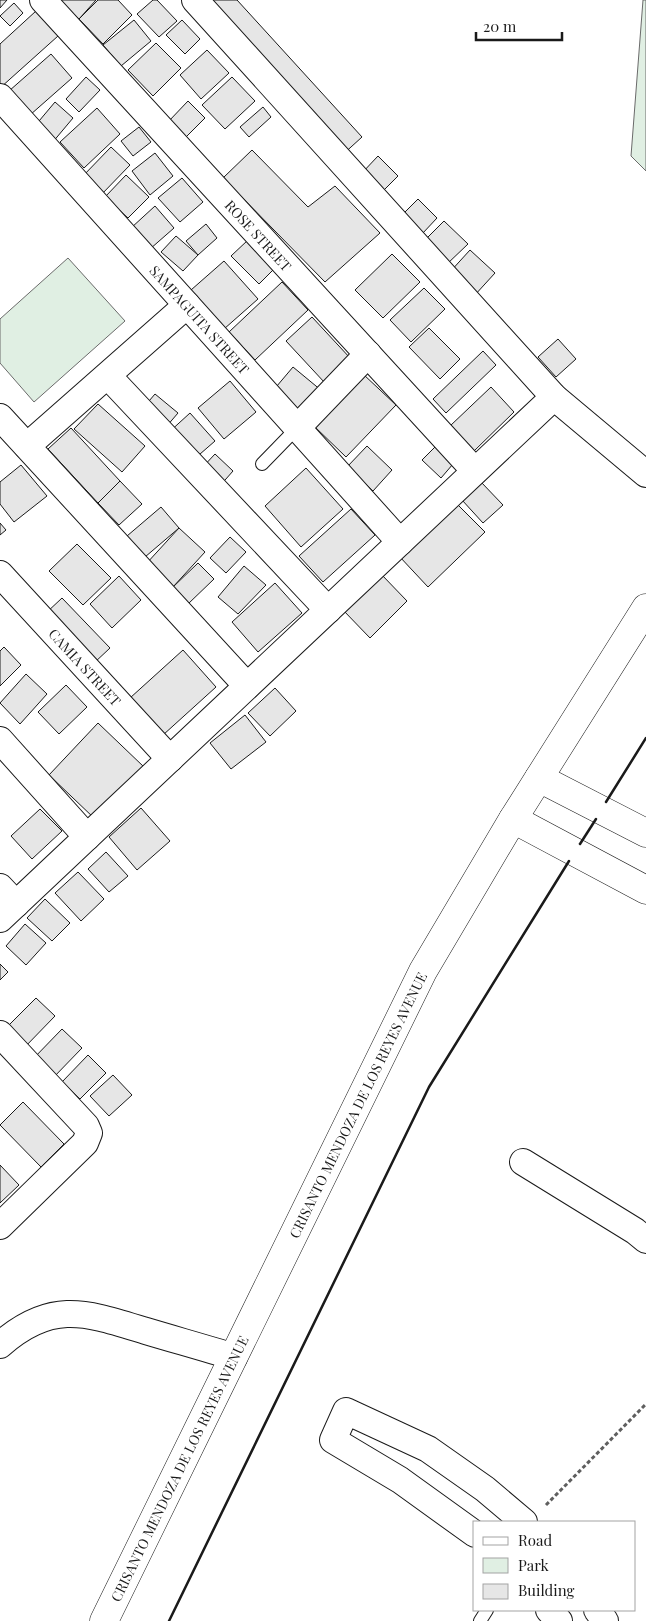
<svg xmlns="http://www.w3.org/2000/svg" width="646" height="1621" font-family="'Playfair Display',serif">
  <rect width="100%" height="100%" fill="#fff"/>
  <g fill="#e0efe3" stroke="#6a6a6a">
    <path d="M643,0H646V171L631,156Z"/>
    <path d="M68,258L125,321L34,402L0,363V319Z"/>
  </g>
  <g fill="#e6e6e6" stroke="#1a1a1a">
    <path d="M0,0H7L0,8Z"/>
    <path d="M58,0H96L79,19Z"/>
    <path d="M98,0H118L132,15L103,44L79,19Z"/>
    <path d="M153,0H157L177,21L159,37L137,14Z"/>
    <path d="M196,0H237L362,137L340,157Z"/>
    <path d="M14,3L23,13L10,26L0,16Z"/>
    <path d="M36,11L58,36L0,88V44Z"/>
    <path d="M134,20L151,41L121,66L103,45Z"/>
    <path d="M182,20L200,39L185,54L166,35Z"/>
    <path d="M156,43L181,68L153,96L128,70Z"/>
    <path d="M207,50L229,73L201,99L180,75Z"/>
    <path d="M51,54L72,78L30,115L9,91Z"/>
    <path d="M86,77L100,90L79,112L66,99Z"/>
    <path d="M232,77L255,101L225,129L202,105Z"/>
    <path d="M188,101L205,118L185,138L168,122Z"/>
    <path d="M55,102L73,118L52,143L34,127Z"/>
    <path d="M263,107L271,117L249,137L240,127Z"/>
    <path d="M97,108L120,134L84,168L60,142Z"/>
    <path d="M139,127L151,142L133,156L121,141Z"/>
    <path d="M111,147L130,165L100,196L81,178Z"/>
    <path d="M252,150L308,207L335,186L380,233L325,282L223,178Z"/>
    <path d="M155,153L173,176L150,195L132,171Z"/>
    <path d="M378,156L398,176L381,193L361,174Z"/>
    <path d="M126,175L149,197L128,218L105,197Z"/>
    <path d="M182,178L203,202L180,222L158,198Z"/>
    <path d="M418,199L437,218L422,234L403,214Z"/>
    <path d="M155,206L174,228L150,249L131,228Z"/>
    <path d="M444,221L468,244L446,265L423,242Z"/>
    <path d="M206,224L217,238L198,255L186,241Z"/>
    <path d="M176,236L198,255L183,271L161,252Z"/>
    <path d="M248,240L275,268L259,284L231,256Z"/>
    <path d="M470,250L495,273L474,296L449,273Z"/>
    <path d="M392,254L420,282L383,318L355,290Z"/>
    <path d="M224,261L258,299L224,329L191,290Z"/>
    <path d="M282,282L308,310L255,360L229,332Z"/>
    <path d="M424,288L445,309L411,342L390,320Z"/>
    <path d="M312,317L351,359L325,383L286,341Z"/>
    <path d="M429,328L460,359L440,379L409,347Z"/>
    <path d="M558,339L576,359L556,377L538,357Z"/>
    <path d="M483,351L496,365L446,413L433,399Z"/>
    <path d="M293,367L322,391L300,417L271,393Z"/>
    <path d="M363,374L396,405L346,457L314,426Z"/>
    <path d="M230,381L256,412L224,439L198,408Z"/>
    <path d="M491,387L514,412L474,451L450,426Z"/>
    <path d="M155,394L178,413L166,427L143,408Z"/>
    <path d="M98,404L145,446L122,472L74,429Z"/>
    <path d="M190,413L215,441L192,461L167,434Z"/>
    <path d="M71,428L120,481L98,503L48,449Z"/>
    <path d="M367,446L392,470L373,491L347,467Z"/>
    <path d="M435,447L453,464L441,478L422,460Z"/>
    <path d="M215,454L233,471L218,488L200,470Z"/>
    <path d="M21,465L47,496L14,522L0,504V482Z"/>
    <path d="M306,468L343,509L301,547L265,506Z"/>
    <path d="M120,481L142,504L119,525L98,503Z"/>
    <path d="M481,482L503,505L483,523L462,500Z"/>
    <path d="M455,502L485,532L428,587L399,556Z"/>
    <path d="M161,507L179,528L145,557L127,536Z"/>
    <path d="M351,509L375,535L323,582L299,556Z"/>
    <path d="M0,523L6,530L0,535Z"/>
    <path d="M179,528L205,552L172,588L146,564Z"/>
    <path d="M230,537L246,552L226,573L210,558Z"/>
    <path d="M77,544L111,578L83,605L49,571Z"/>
    <path d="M198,563L214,579L188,604L172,588Z"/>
    <path d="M244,566L266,585L238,614L218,597Z"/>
    <path d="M381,574L407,601L370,638L343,610Z"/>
    <path d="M119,576L141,600L112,628L90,604Z"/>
    <path d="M275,583L302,613L258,652L232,622Z"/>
    <path d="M62,598L110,648L94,663L46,613Z"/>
    <path d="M4,647L21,665L0,686V651Z"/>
    <path d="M183,650L216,687L163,735L130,698Z"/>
    <path d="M26,674L47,694L20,724L0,703Z"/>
    <path d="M66,685L87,707L59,734L38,712Z"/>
    <path d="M275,688L296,711L270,736L248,713Z"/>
    <path d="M245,715L266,742L231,769L210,743Z"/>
    <path d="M98,723L144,767L95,819L49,775Z"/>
    <path d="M141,808L170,841L137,870L109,837Z"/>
    <path d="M40,809L62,831L32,859L11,836Z"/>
    <path d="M106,852L128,876L109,892L88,869Z"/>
    <path d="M78,872L104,899L81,921L55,893Z"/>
    <path d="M45,899L70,923L52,941L27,918Z"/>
    <path d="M25,924L46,943L26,965L6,946Z"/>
    <path d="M0,964L8,972L0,980Z"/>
    <path d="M36,998L55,1016L22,1050L3,1031Z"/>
    <path d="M62,1029L82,1048L51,1080L31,1061Z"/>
    <path d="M88,1055L106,1073L80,1099L62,1082Z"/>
    <path d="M113,1075L132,1095L109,1116L90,1096Z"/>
    <path d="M23,1102L64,1144L41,1167L0,1125Z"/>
    <path d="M0,1165L19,1185L0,1203Z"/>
  </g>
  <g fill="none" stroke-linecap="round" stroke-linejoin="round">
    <defs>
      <g id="lane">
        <path d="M262,464L297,428"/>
        <path d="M480,1621L487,1610"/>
      </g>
      <g id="street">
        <path id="s1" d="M43,0L475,471"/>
        <path d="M195,0L554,397L646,474"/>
        <path id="s2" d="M0,97L400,542"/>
        <path d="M108,376L328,610"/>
        <path d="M0,417L247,686"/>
        <path d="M297,428L368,354"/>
        <path d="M27,446L187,305"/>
        <path id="s3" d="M0,574L170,759"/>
        <path d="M0,740L87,837"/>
        <path d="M0,887L16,904"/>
        <path d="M0,919L554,397"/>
        <path d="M0,1034L86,1126L89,1133L85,1143L0,1226"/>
        <path d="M523,1162L635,1231L646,1240"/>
        <path d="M0,1345C52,1299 87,1313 146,1331C176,1340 205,1348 234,1357"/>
        <path d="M475,1534L400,1480L333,1440L346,1411L428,1449L485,1489L524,1522"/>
        <path d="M549,1610L559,1621"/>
        <path d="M597,1610L605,1621"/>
      </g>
      <g id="secondary">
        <path d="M539,778L646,833"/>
        <path d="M513,819L646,890"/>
        <path id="s4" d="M104,1621L423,971L513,819L646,608"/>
      </g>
    </defs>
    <use href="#lane" stroke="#1a1a1a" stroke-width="14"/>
    <use href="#street" stroke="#1a1a1a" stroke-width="28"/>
    <use href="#secondary" stroke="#1a1a1a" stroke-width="29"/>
    <path stroke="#5f5f5f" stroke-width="3" stroke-dasharray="4 2.5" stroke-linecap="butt" d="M546,1505L646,1404"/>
    <use href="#lane" stroke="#fff" stroke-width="12"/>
    <use href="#street" stroke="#fff" stroke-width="26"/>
    <use href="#secondary" stroke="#fff" stroke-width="28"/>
    <g stroke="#1a1a1a" stroke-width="2.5">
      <path d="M606,802L646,738"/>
      <path d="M580,844L596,819"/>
      <path d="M169,1621L429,1087L569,861"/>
    </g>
  </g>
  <g text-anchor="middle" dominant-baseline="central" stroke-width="4" stroke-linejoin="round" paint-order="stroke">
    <g font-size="14" fill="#1a1a1a" stroke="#fff">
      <text stroke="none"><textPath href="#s1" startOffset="319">ROSE STREET</textPath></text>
      <text stroke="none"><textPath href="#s2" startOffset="299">SAMPAGUITA STREET</textPath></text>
      <text stroke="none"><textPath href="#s3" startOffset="126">CAMIA STREET</textPath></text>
      <text stroke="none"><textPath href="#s4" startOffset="575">CRISANTO MENDOZA DE LOS REYES AVENUE</textPath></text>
      <text stroke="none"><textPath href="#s4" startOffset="170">CRISANTO MENDOZA DE LOS REYES AVENUE</textPath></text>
    </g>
  </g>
  <rect x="473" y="1521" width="162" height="90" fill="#ffffff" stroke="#a3a3a3"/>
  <rect x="483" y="1537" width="25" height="8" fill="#ffffff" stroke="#a3a3a3"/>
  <text x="518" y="1546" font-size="15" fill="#1a1a1a">Road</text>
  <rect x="483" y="1558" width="25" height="15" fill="#e0efe3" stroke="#a3a3a3"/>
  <text x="518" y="1571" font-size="15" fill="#1a1a1a">Park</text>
  <rect x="483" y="1584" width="25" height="15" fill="#e6e6e6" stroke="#a3a3a3"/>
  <text x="518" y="1596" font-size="15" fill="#1a1a1a">Building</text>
  <path d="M476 32v8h86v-8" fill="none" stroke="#1a1a1a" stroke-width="2.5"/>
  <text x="483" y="32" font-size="15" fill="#1a1a1a" stroke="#ffffff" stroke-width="4" paint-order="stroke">20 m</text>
</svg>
